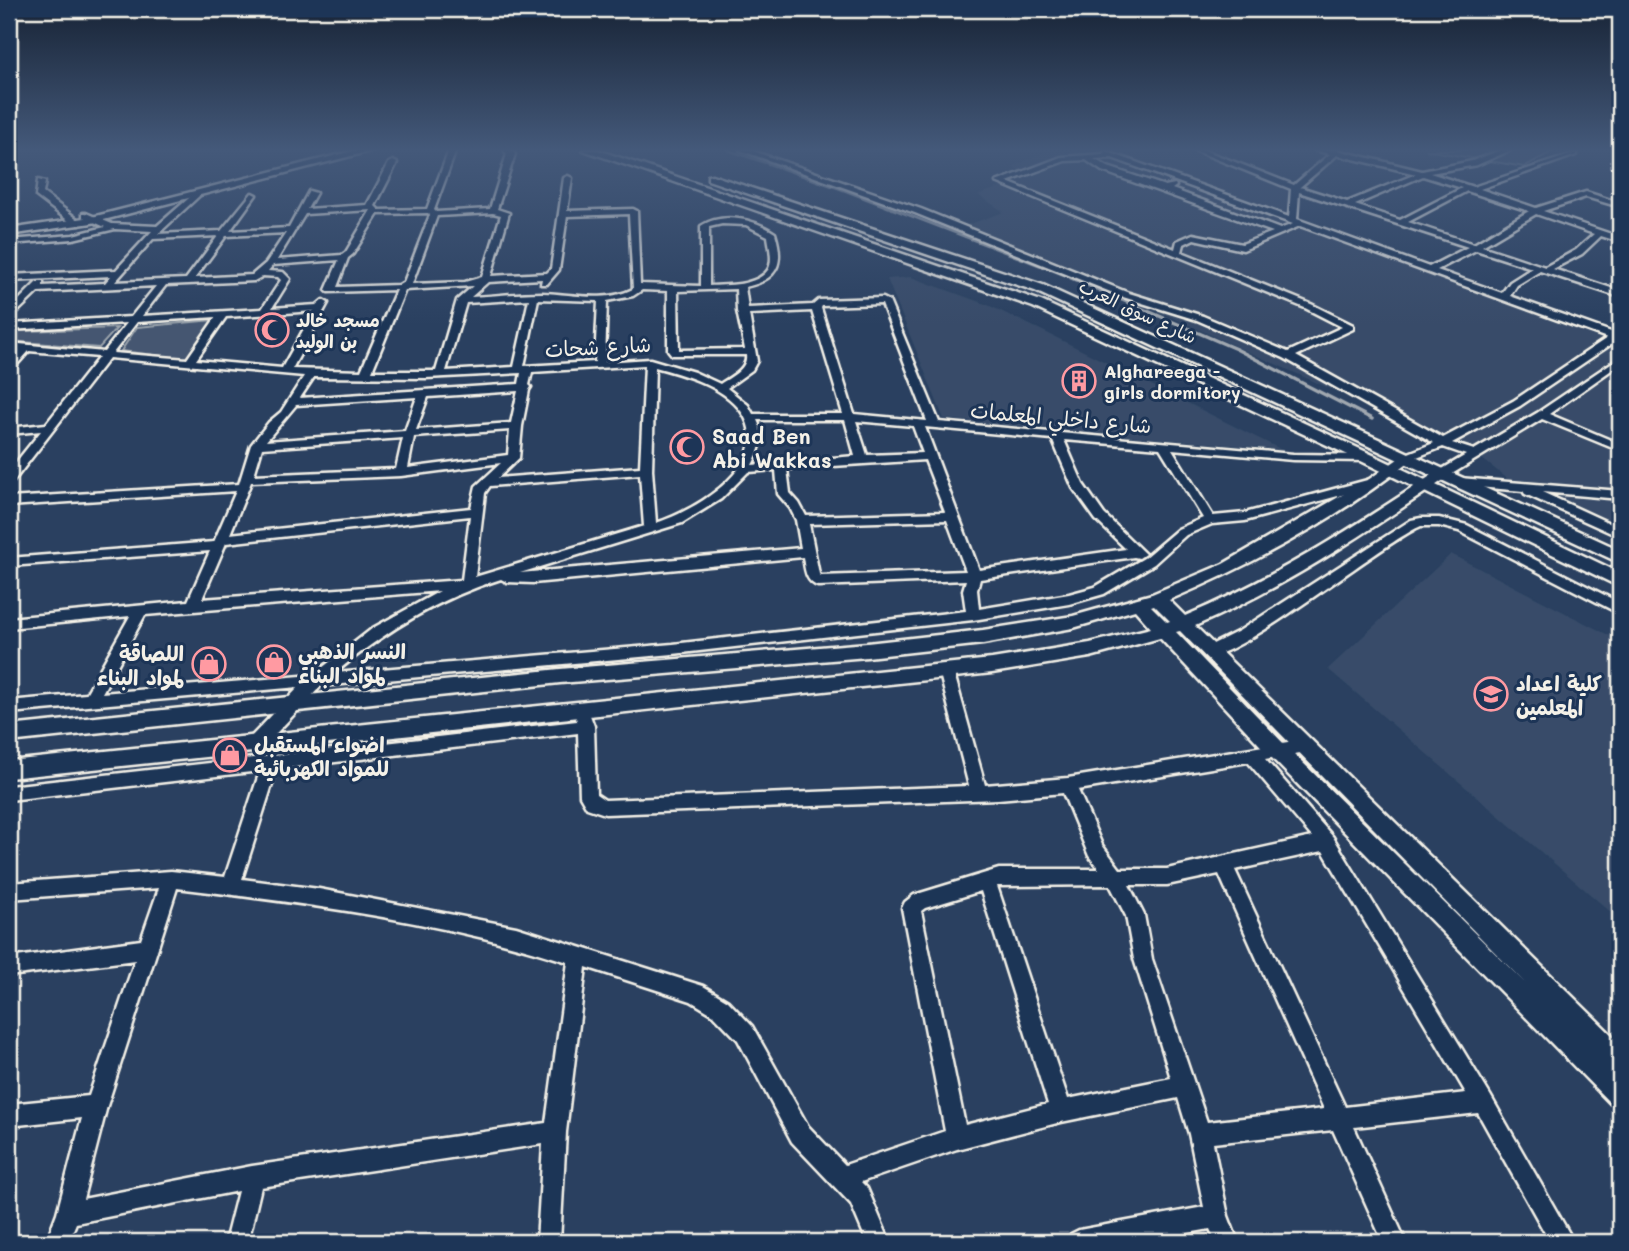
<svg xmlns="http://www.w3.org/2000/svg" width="1629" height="1251" font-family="Mali,'Playpen Sans Arabic',sans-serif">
  <rect width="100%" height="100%" fill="#2a4060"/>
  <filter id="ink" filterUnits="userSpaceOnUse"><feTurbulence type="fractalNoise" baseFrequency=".0143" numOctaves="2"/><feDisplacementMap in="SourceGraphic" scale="14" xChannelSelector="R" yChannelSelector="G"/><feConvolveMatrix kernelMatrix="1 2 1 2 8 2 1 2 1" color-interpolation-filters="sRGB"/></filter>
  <g filter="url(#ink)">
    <g fill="#374c69">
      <path d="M1050,150H1197L1295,188L1293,219L1614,337L1620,333V533L1518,487L1477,455L967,225L1004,212L978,195L1025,178L1014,166Z"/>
      <path d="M911,277L988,305L1043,331L1282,450L944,419L887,279Z"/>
      <path d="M1451,554L1620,641V920L1328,669Z"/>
    </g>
    <g fill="#445771" stroke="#9ca4ac" stroke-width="2">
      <path d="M1426,150H1555L1524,167Z"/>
      <path d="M214,320L188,359L121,351L137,327Z"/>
      <path d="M117,328L99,348L9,341V333L21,331Z"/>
    </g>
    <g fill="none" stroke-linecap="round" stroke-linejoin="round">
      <path stroke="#a1a8b0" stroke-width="2.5" d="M728,150L841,189L1075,279"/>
      <path stroke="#a1a8b0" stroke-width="3.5" d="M1071,278L1236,349L1372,419"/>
      <defs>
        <g id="minor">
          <path d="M449,150H456L434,210L436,212L490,209L507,154L504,150H511L515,154L497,209L509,213L491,276L547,273L551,269L564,178L568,176L572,178L567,211L633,209L637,211L640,284L701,286V226C723,212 754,219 775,233C785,265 777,280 745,287L748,308L813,305L819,300L883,298L889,301L939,422L1293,454L1367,455L1373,458L1367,461L1293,460L1172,449L1213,516L1245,513L1371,479L1377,483L1375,486L1245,521L1212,524L1186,535L1154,564L1104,594L1069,604L973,620L673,654L321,686L261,749L255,750L249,749L247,744L249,739L299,687L9,713V701L86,694L130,616L9,628V618L188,601L210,551L9,566V558L214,542L236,491L9,506V498L239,484L251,445L269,422L281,412L304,376L109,358L13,482L9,483V471L41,431L9,434V428L46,424L99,357L29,351L13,369L9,370V361L19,350L9,349V343L104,352L127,323L9,330V324L131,317L156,286L38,292L12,317L9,318V310L37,282H43V286L105,283L111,276L9,281V275L116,270L152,231L115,229L73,239L9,244V240L73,235L105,227L83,217V213H86L112,224L157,226L196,192H199V196L158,234L221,231L252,193L256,195L230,231L289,228L309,191L316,193L307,209L367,205L389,163L393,161L397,163L375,206L379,210L427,209ZM371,210L346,252L342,255L277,260L305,214ZM428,213L430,215L404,282L399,285L337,287L348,258L353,254L378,214ZM493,213L501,215L482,277L465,282L412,284L437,216ZM629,214L633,289C606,303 571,294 542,293C518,293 494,296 471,297L488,282L542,279L541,284H547L559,270L567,216ZM722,224L746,225L768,236C769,245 774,261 768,270C757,286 727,285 709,286V227ZM286,233L266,263L252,275L195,278L226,236ZM218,236L186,279L115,282L153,239ZM339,260L326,290L328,292L396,290L361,371L292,369L328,303L323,300L317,305L272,308L290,279L283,272L268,271L273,265ZM263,276L278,277L281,280L262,309L142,316L166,285L254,281ZM473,286L457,300L436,371H372L405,290ZM736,289L737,311L745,349L679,350L678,291ZM642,290L668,291V350L672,355H746C748,369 730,377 720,384L694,372L650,359L605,362L607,301L633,296ZM529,299L514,367L446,371L466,303ZM538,299L598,301L595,362L524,366ZM881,304H882L927,421L854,414L821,308L822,306ZM314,311L282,368L196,360L226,317ZM812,311L843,414H753L748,405L727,388L752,370L757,361L749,314ZM216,317L187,359L113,353L137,322ZM645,365L640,467L498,478L519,458L522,426L529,390L531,387L529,385L532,372ZM655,367C684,375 722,385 741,411C777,462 697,510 656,523L652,470ZM521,373L519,384L300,398L314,377L426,378ZM518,391L511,423L416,430L428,397ZM417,397L405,431L266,441L296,405ZM757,420H845L855,456L752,465C760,450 765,436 757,420ZM856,421L913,426L923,453L867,455ZM925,427L1052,439L1073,488L1096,520L1126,549L979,570ZM510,430L508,455L408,468L414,437ZM403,438L396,469L254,475L262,448ZM1064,440L1160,448L1203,518L1178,529L1144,558L1095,587L1069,594L979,609L977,590L980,579L1134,557L1139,558L1145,554L1104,514L1083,484ZM925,460L945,512L806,516L799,503L790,493L787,469ZM501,463L476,486L471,508L230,534L251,482L401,476ZM776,470L778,494L790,508L796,520L801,548L520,573L682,523L721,499L748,472ZM640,474L644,526L475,577L485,493L490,486ZM470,516L462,580L202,599L226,543ZM947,520L966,571L821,576L819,574L809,524ZM803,557C805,568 805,582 818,586L966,580L963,590L966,611L673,644L335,673C385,631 439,598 501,579L507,582L533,583ZM440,591L373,628L313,675L102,693L145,615Z"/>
          <path d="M740,150H750L921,209L1129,293L1203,316L1288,352L1342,327L1305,308L996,182L1061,157L1103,154L1105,151L1289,217L1291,189L1194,150H1204L1294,185L1330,154L1315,150H1337L1422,171L1472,161L1501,150H1511L1477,165L1430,173L1473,187L1576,153V155L1480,189L1536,208L1586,192L1620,203V207L1586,197L1543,211L1620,237V242L1601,236L1582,254L1553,269L1620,291V297L1540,271L1517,285L1510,296L1614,333L1620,331V342L1616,341L1520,406L1452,443L1474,450L1537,413L1620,357V364L1549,414L1620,444V451L1542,419L1447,477H1439V471L1466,455L1443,447L1409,460H1401V456L1434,443L1284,358L1197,320L1123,297L915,213ZM1337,155L1416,174L1347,202L1300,187ZM1112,158L1293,224L1280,229L1172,189L1176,186L1175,184L1165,186L1108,167L1094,159ZM1086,160L1102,171L1273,232L1242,244L1193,234L1177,241L1175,249L1007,182L1065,161ZM1423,176L1462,188L1400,220L1355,205ZM1467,191L1529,211L1474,244L1408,222ZM1299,192L1468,247L1429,267L1297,219ZM1536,214L1594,234L1576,250L1545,267L1482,246ZM1300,226L1607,338L1513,401L1443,438L1296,356L1353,329V325L1311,304L1182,252L1184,244L1194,239L1243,250ZM1476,250L1532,268L1510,282L1502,293L1437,270Z"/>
          <path d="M38,180L45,182L43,193L80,221V225H74L36,196Z"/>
          <path d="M1459,478L1620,491V499L1542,492L1620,528V537L1525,494L1523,491L1455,485L1453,482Z"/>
          <path d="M1421,518H1439L1467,525L1620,603V614L1459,531L1439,526H1421C1383,542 1233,664 1205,656L1203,652L1205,648L1239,631L1411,520Z"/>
          <path d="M946,664L951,666L953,670L985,785L1068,778L1306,739L1312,741L1314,746L1312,751L1265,759L1333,837L1490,1095L1574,1242H1550L1478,1113L1354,1127L1406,1242H1383L1333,1130L1213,1143L1228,1216L1238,1242H1216L1210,1229L1139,1242H1068L1071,1234L1079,1230L1204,1207L1189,1134L1178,1098L1061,1122L957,1149L861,1182L867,1188L890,1242H867L851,1204L792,1142L738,1040L714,1015L691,1001L586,967L566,1132L560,1242H537L543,1144L261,1187L248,1242H225L238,1191L76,1223L68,1242H46L57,1213L82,1118L9,1126V1104L89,1096L135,960L9,976V958L141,940L159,888L9,899V883L171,871L225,877L260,771L9,800V786L577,721L574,711L577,707L582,705L587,707L594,726L596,794L605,800L969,786L939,670L941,666ZM578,733L580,796L587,808L605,814L998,799L1063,793L1089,856L1099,869H999L914,895L905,902L902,908L945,1131L845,1165L808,1126L752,1026L728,1001L703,986L516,927L319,889L242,879L277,769ZM1248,762L1312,837L1167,869H1120L1102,845L1078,790ZM1323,851L1466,1093L1345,1107L1235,870ZM1219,874L1324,1109L1207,1122L1152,959L1144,915L1129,885H1167ZM1110,885L1126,916L1134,959L1171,1078L1068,1099L997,886ZM177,888C308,904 442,921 568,962L546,1123L252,1166L83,1199L107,1106ZM981,891L1048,1104L965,1125L921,911L925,908Z"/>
        </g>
        <path id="tertiary" d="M1405,454L1410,455L1412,458L1410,461C1338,518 1254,564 1169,600L1185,616C1276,578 1357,525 1438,471H1448L1450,474L1448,477C1367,532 1286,587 1195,626L1620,1043V1074L1615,1072L1620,1077V1108L1611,1104L1271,757L1160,638L1090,657L992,673L9,778V761L992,659L1090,643L1151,628L1135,610L1073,628L983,644L867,657L560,683L9,742V726L560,669L867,643L983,630L1073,616L1152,594L1223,564L1368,480ZM1154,605L1170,621L1167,622L1151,606ZM1180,631L1525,983L1285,745L1176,632Z"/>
        <g id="secondary">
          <path d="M357,150H374L92,223L9,235V229L92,217Z"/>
          <path d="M583,150H598L1041,301L1373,455L1620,573V587L1361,461L1033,307Z"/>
          <path d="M712,175L1043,285L1620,550V563L1035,291L708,180V176Z"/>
        </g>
      </defs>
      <use href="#minor" stroke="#f4f1e8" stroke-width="5"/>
      <use href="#tertiary" stroke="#f4f1e8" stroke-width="5"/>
      <use href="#secondary" stroke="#f4f1e8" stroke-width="5"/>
      <use href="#minor" fill="#1d3557" fill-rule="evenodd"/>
      <use href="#tertiary" fill="#1d3557" fill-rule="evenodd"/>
      <use href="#secondary" fill="#1d3557" fill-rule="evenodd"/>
    </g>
  </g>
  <linearGradient id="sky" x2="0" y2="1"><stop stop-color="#172335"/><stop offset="0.46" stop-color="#44597a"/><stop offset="1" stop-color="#44597a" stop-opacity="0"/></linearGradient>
  <rect width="1629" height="325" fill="url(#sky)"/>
  <defs>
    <symbol id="mosque-ring" viewBox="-11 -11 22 22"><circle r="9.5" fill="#1d3557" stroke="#ff9aa2" stroke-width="1.5"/><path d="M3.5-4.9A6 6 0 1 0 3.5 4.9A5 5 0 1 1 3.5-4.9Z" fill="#ff9aa2"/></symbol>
    <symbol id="building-ring" viewBox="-11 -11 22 22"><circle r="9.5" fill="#1d3557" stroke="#ff9aa2" stroke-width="1.5"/><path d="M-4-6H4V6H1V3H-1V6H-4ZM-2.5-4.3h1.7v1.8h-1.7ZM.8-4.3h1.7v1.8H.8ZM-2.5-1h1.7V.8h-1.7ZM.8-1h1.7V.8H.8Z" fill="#ff9aa2"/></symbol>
    <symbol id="shop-ring" viewBox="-11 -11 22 22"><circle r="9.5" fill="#1d3557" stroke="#ff9aa2" stroke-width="1.5"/><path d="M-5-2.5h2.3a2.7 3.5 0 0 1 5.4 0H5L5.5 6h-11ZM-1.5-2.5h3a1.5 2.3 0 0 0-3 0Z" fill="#ff9aa2"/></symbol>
    <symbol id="university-ring" viewBox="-11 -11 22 22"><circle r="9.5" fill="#1d3557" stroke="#ff9aa2" stroke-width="1.5"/><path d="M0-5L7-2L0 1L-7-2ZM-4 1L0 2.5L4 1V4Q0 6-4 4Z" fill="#ff9aa2"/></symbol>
  </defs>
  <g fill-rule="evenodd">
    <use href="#mosque-ring" x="253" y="311" width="38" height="38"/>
    <use href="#building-ring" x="1060" y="362" width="38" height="38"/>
    <use href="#mosque-ring" x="668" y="428" width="38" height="38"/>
    <use href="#shop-ring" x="255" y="643" width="38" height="38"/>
    <use href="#shop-ring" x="190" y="645" width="38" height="38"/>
    <use href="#university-ring" x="1472" y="675" width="38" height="38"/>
    <use href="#shop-ring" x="211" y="736" width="38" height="38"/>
  </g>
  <g text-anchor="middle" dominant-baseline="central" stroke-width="6" stroke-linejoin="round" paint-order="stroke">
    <g font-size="18" fill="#f4f1e8" stroke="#1d3557">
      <text transform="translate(1138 311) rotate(25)">شارع سوق العرب</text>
    </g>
    <g font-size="18" font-weight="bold" fill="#f4f1e8" stroke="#1d3557" text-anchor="start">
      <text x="296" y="320">مسجد خالد<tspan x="296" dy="21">بن الوليد</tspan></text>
      <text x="1104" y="371">Alghareega -<tspan x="1104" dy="21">girls dormitory</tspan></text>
    </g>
    <g font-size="21" fill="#f4f1e8" stroke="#1d3557">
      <text transform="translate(598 346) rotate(-3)">شارع شحات</text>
      <text transform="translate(1061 417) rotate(5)">شارع داخلي المعلمات</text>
    </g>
    <g font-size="21" font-weight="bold" fill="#f4f1e8" stroke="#1d3557" text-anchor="start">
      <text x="712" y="435">Saad Ben<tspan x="712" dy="24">Abi Wakkas</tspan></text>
      <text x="298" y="650">النسر الذهبي<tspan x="298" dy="24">لمواد البناء</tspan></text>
      <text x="184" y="652" text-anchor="end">اللصاقة<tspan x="184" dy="24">لمواد البناء</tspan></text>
      <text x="1516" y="682">كلية اعداد<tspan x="1516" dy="24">المعلمين</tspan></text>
      <text x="254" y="743">اضواء المستقبل<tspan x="254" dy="24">للمواد الكهربائية</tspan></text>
    </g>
  </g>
  <rect width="1629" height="1251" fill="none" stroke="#1d3557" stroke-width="35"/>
  <rect x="18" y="18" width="1594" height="1216" fill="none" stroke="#f4f1e8" stroke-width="2.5" filter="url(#ink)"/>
</svg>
